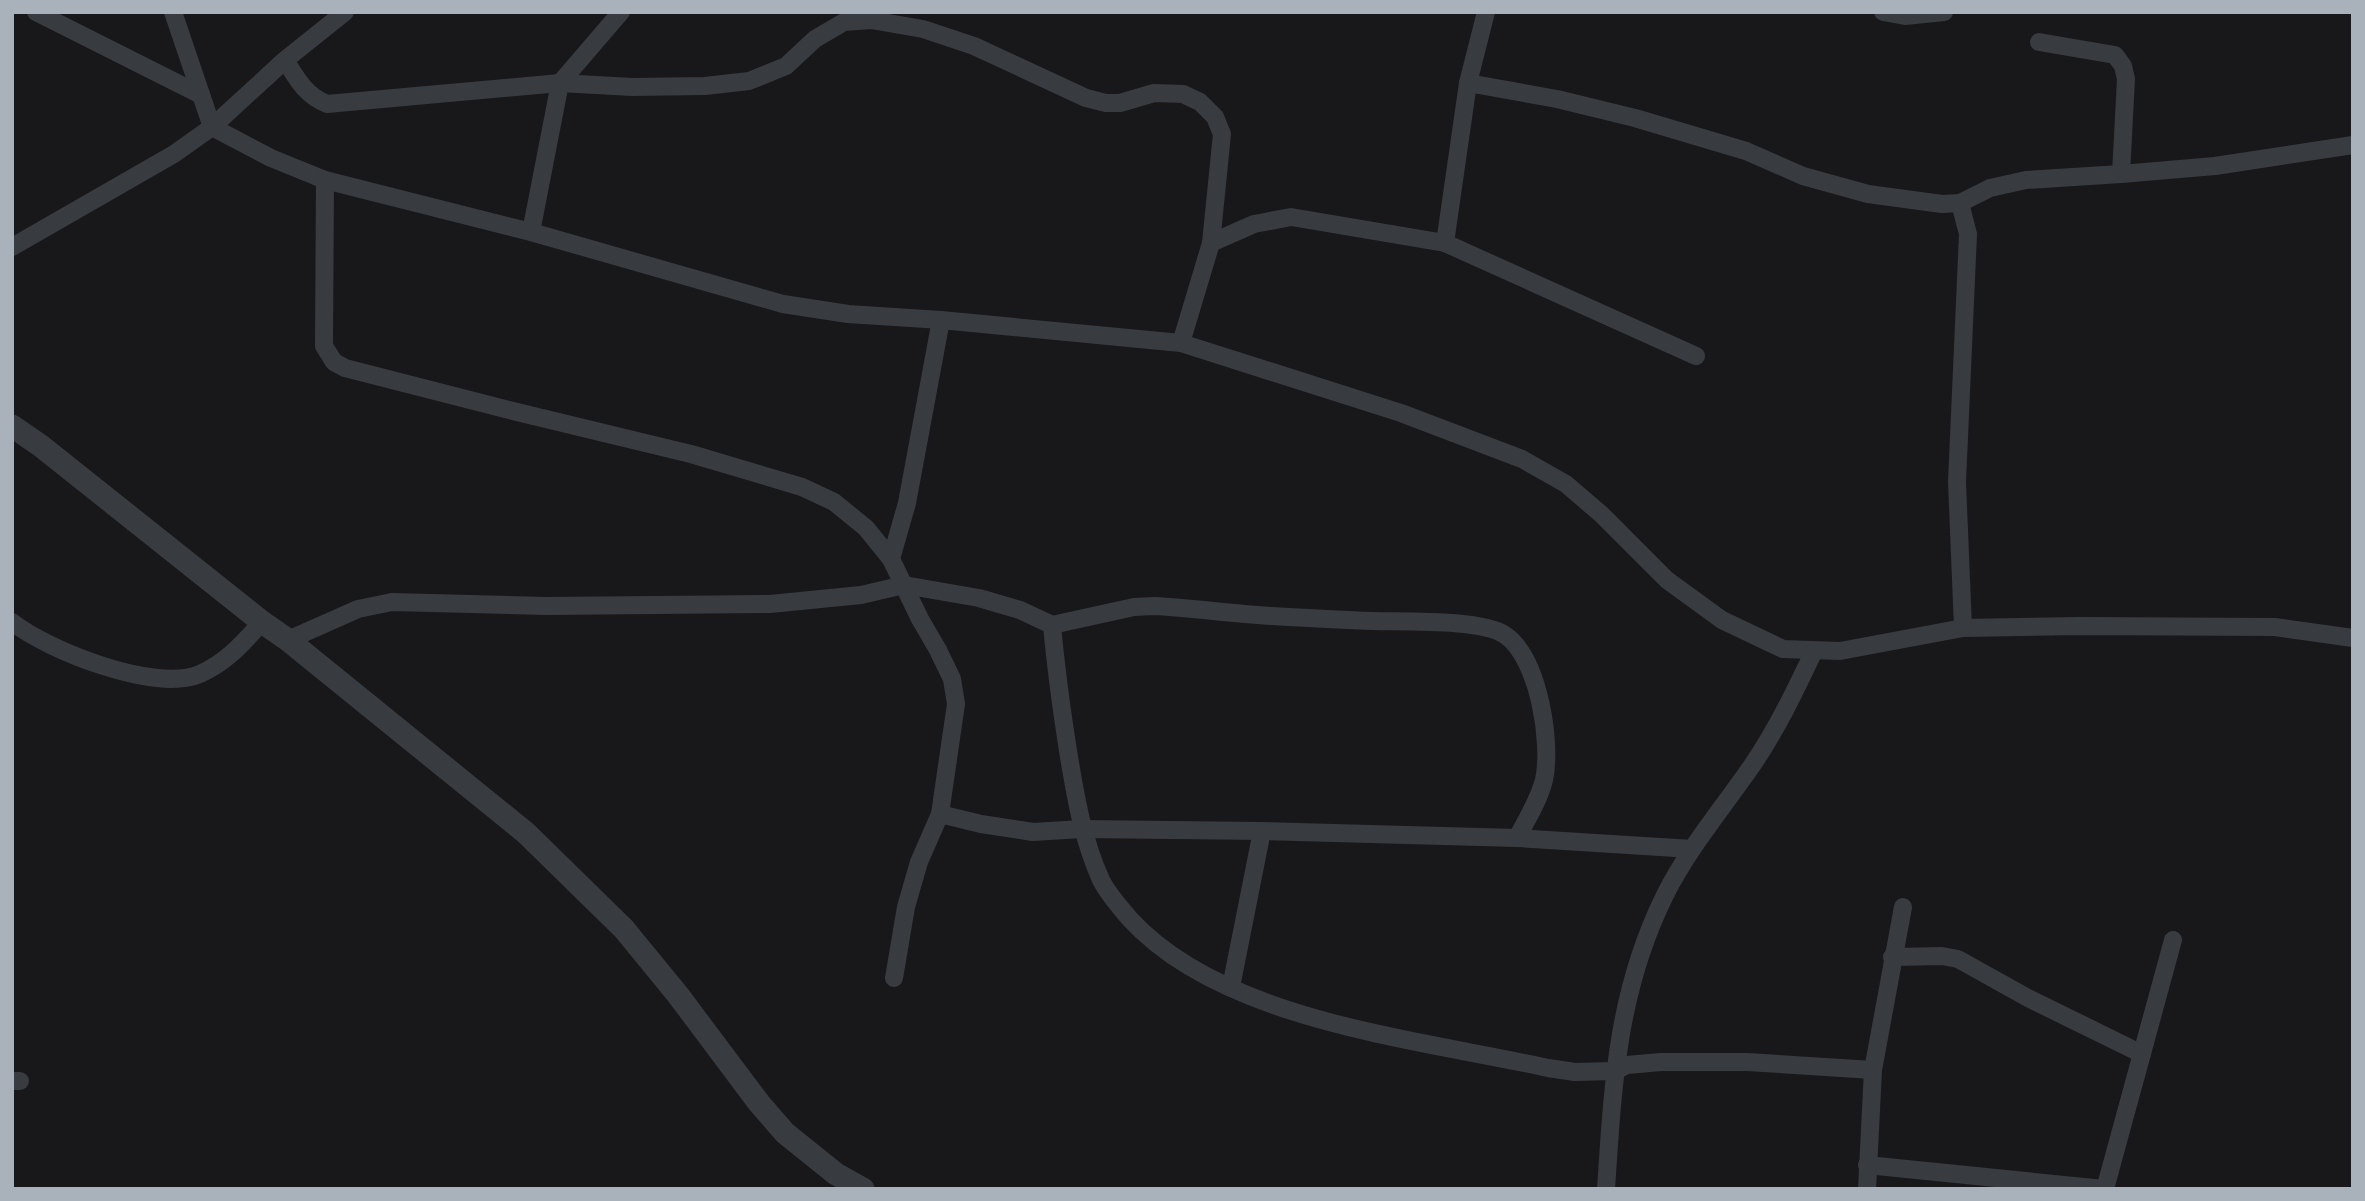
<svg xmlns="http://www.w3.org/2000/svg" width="2365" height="1201" font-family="Figtree,sans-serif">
  <rect width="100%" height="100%" fill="#18181a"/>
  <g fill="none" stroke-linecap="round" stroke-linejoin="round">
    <g stroke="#383b40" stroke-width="18">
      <path d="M36,12L201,95"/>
      <path d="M173,12L212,127L271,158L325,180L531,232L783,304L848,314L941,320L1181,343L1401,413L1522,459L1566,484L1601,514L1667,580L1722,620L1783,649L1840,651L1963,628L2079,626L2275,627L2353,638"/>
      <path d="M1883,12L1905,16L1944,12"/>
      <path d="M2039,42L2115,55L2123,66L2126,79L2121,174"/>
      <path d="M285,60C297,79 305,95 327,104L560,83L632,87L705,86L749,81L786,66L815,39L844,22L871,20L923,29L974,46L1086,98L1106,103H1120L1154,93L1183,94L1200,102L1215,117L1222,134L1211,243L1181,343"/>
      <path d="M1468,83L1557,99L1635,118L1746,151L1803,176L1868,194L1942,204L1960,203L1990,188L2026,180L2121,174L2215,166L2353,145"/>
      <path d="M325,180L324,346L334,362L345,368L517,412L691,454L802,487L834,502L866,528L891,559L920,619L938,650L952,679L956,704L940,814L919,862L906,907L894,978"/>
      <path d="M1960,203L1968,234L1957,482L1963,628"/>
      <path d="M531,232L560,83L621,12"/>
      <path d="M1211,243L1254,224L1291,217L1445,243L1696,356"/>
      <path d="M1445,243L1468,83L1486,12"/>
      <path d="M12,247L174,154L212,127L285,60L345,12"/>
      <path d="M891,559L907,503L941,320"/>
      <path d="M12,622C49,651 156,693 200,674C227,662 243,643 262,622"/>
      <path d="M1052,625L1134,607L1155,606C1194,608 1233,614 1272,616C1306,618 1340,620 1373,621C1404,622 1481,619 1505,635C1539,658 1552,743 1544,780C1539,800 1527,819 1517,838"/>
      <path d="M288,640L358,609L392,602L546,606L770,604L861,595L904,585L979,598L1020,610L1052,625C1056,669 1062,713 1069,757C1076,799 1083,840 1101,880C1108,894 1119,906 1129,918C1222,1021 1418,1039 1548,1068L1575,1072L1614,1071L1627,1065L1661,1062H1747L1873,1070"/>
      <path d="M940,814L981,824L1033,832L1082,829L1262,831L1517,838L1692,849"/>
      <path d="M1892,957L1942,956L1958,959L2028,998L2142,1054"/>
      <path d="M1231,987L1262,831"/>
      <path d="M12,1081H20"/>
      <path d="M1867,1165L2104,1189"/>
      <path d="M1606,1189C1613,1084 1617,992 1665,895C1688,849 1722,809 1751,767C1776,731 1795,691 1814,651"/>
      <path d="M1867,1189L1873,1070L1903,907"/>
      <path d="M2105,1189L2173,940"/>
    </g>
    <path stroke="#383b40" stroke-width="23" d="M12,426L41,446L262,622L288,640L526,833L624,929L678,995L759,1103L785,1133L836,1174L863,1189"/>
  </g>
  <rect width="2365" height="1201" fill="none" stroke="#a9b1bb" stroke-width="28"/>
</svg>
